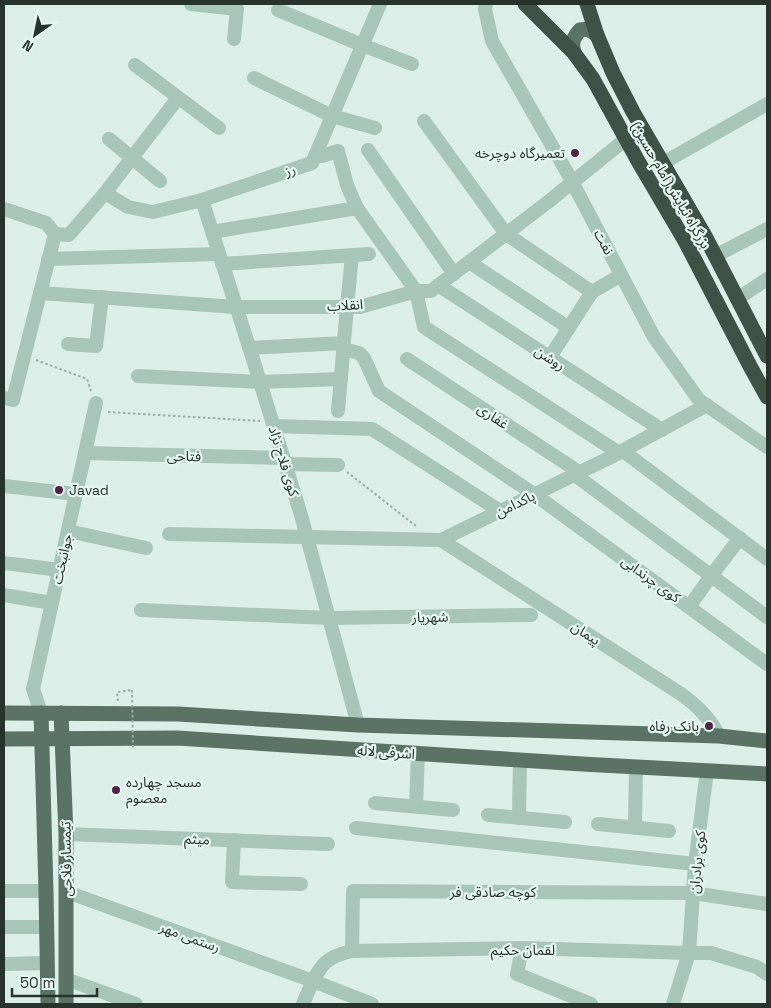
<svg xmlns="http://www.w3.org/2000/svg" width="771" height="1008" font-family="'Space Grotesk','Noto Sans Arabic',sans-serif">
  <rect width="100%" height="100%" fill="#dbeee8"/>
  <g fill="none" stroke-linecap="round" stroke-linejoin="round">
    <g stroke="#93b0a3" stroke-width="2" stroke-dasharray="2.5 2.5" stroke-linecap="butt">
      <path d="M36,360L87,379L91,391"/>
      <path d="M108,412L260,421"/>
      <path d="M347,472L416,526"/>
      <path d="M118,701L117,692L132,690"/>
    </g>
    <g stroke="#a8c5b9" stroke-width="14">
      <path d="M191,4L237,9L234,39"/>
      <path d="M486,4L485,9L492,41L568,174L654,337L699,400L767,447"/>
      <path d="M278,10L362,45L412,64"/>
      <path d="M135,65L219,128"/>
      <path d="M254,78L332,116L375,128"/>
      <path d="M424,121L506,234L592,292"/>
      <path d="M109,139L160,181"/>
      <path d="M368,150L454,274"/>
      <path d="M322,156L338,151L347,185L357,208L416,291L424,327L619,453"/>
      <path d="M663,163L767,104"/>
      <path d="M105,193L128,207L153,212L202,200L312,163L380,4"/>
      <path d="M202,200L252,356L301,515L358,725"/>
      <path d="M4,209L46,223L55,234L13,400L4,398"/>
      <path d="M212,232L357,208"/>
      <path d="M55,234L69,235L105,193L178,98"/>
      <path d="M715,256L767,229"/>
      <path d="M48,259L219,254"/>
      <path d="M469,262L569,328"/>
      <path d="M222,264L369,254"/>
      <path d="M438,285L662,430"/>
      <path d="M40,293L236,307H360L416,291H431L548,202L626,139"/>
      <path d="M737,299L767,279"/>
      <path d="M68,344L96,346L102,297"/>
      <path d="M249,348L344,343"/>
      <path d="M343,349L359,353L364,358L379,391L534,494L767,664"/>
      <path d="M550,357L592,292L621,275"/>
      <path d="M407,359L579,472"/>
      <path d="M138,376L260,382L341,379"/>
      <path d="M338,411L347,307L352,255"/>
      <path d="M274,426L372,429L500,511"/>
      <path d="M623,451L767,559"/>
      <path d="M85,453L284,458"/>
      <path d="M285,464L338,465"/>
      <path d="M575,475L767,617"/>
      <path d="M4,486L76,494"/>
      <path d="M68,531L146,548"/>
      <path d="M169,534L441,540L611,457L707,405"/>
      <path d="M441,540L681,694C698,706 710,718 719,736"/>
      <path d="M4,563L60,570"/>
      <path d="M4,595L52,603"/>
      <path d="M689,607L711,576L740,538"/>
      <path d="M141,610L329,618L531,615"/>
      <path d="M41,713L33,689L96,403"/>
      <path d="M375,803L453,810"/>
      <path d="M416,806L418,754"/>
      <path d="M488,815L565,822"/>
      <path d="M519,818L520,760"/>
      <path d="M598,824L669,831"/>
      <path d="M356,828L695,864"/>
      <path d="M635,828L636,767"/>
      <path d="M66,834L328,844"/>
      <path d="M234,840L232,882L301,884"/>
      <path d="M4,891H46"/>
      <path d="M67,892L313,981L372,1004"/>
      <path d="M4,927H47"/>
      <path d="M522,948L517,974L591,1004"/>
      <path d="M352,951L353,891L693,893L767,904"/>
      <path d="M4,964L47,963"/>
      <path d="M66,979L136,1004"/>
      <path d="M303,1004C308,992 316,971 326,962C333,956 343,953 352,951L522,948L689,953H711L757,967L767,974"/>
      <path d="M673,1004L689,953L695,864L707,771"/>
    </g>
    <g stroke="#5a7366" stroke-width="15">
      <path d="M574,53C571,43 573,38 580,30L588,29L597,35"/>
      <path d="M4,713L178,714L358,725L719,736L767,741"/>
      <path d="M41,713L46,891L48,1004"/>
      <path d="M61,713L66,834V1004"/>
      <path d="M4,739L177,738L582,764L767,774"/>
    </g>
    <g stroke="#3f5248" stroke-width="15">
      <path d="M525,4L574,53L593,79L638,161L685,241L750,366L767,397"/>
      <path d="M587,4L597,35L613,73L633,112L705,236L767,356"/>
    </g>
    <path stroke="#93b0a3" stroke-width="2" stroke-dasharray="2.5 2.5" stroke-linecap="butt" d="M132,690L133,750"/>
  </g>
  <g fill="#4f2246" stroke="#e6f7f1" stroke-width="2">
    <circle cx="575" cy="153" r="5"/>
    <circle cx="59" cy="490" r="5"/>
    <circle cx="709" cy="726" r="5"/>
    <circle cx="116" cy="790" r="5"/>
  </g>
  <g text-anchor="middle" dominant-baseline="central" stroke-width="4.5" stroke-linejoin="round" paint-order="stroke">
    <g font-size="14" fill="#27332c" stroke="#e6f7f1" text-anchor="end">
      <text x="565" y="153">تعمیرگاه دوچرخه</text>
      <text x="69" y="490" text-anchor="start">Javad</text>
      <text x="699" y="726">بانک رفاه</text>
      <text x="126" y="782" text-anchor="start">مسجد چهارده<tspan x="126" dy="16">معصوم</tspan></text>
    </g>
    <g font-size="14" fill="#27332c" stroke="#e6f7f1">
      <text transform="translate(290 170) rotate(-19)">رز</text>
      <text transform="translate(671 185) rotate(60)">بزرگراه نیایش(امام حسین)</text>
      <text transform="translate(604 242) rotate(62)">نفت</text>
      <text transform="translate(345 305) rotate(-3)">انقلاب</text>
      <text transform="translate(550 358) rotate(33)">روشن</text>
      <text transform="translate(493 416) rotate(34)">غفاری</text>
      <text transform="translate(184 456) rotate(1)">فتاحی</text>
      <text transform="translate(284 461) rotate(73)">کوی فلاح نژاد</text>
      <text transform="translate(515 504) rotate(-26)">پاکدامن</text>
      <text transform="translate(62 559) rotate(-78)">جوانبخت</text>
      <text transform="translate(651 579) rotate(36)">کوی چرندابی</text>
      <text transform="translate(430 617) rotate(-1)">شهریار</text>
      <text transform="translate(586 633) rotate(33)">پیمان</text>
      <text transform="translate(386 752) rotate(4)">اشرفی لاله</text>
      <text transform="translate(197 839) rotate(2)">میثم</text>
      <text transform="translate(66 859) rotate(-91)">تیمسار فلاحی</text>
      <text transform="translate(697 862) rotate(-84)">کوی برادران</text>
      <text x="493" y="892">کوچه صادقی فر</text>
      <text transform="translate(190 937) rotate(20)">رستمی مهر</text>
      <text x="523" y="950">لقمان حکیم</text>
    </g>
  </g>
  <rect width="771" height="1008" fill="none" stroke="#27332c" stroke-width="10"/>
  <g transform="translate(35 35) rotate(213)" stroke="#e6f7f1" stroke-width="4" paint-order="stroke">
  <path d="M0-4L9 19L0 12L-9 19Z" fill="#27332c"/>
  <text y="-8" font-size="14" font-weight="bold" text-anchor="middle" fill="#27332c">N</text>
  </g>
  <path d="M12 988v8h85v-8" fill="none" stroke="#27332c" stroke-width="2.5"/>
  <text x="20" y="988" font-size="15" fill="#27332c" stroke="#e6f7f1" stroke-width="4" paint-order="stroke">50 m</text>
</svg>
